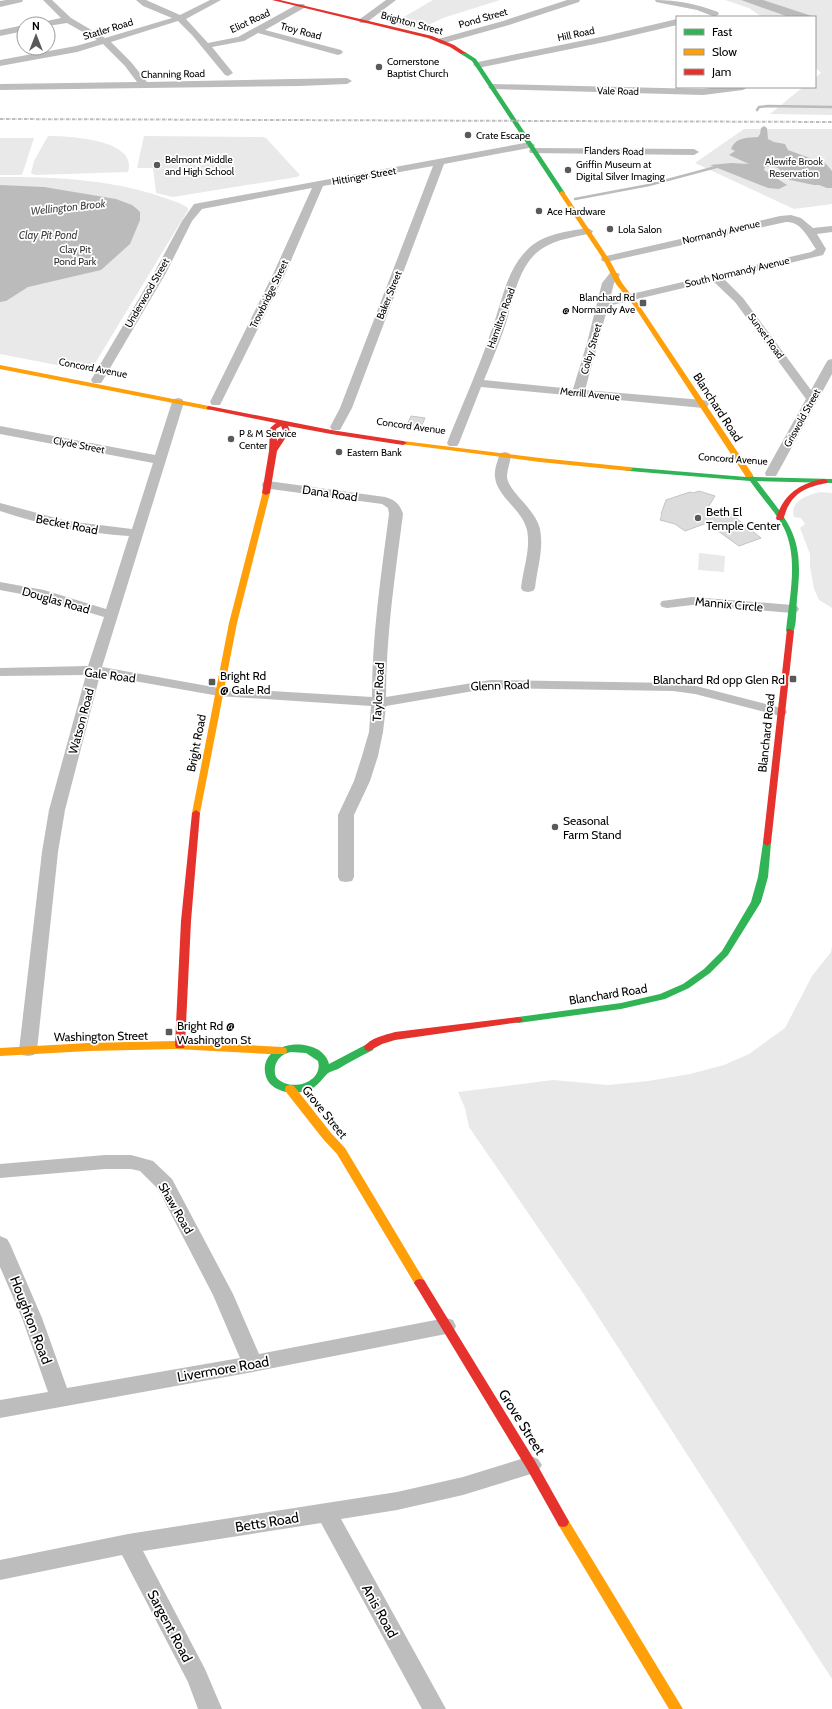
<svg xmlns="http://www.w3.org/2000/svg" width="832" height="1709" font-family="Cabin,sans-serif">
  <rect width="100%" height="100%" fill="#fff"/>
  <g fill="#e9e9e9">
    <path d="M433,0H500L443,18L424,27V32L388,23L397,21Z"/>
    <path d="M725,0H832V115L770,114L803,87H815V78L821,73L815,67V17H762L749,8Z"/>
    <path d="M744,129H832V204L794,209L695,163Z"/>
    <path d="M48,136C68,136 138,139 128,172L35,175L31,173L34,161Z"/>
    <path d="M144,136L262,137L266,138L300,175L297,177L173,197L156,193L153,168H137Z"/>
    <path d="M0,138H34L22,175H0Z"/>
    <path d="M0,177C54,177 110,179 162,197C170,200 180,202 188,208V210L94,365L77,369L0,354Z"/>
    <path d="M820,492L832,493V608L819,600L814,589L810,566V554L800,528L805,524L801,518L794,517C789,501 808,495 820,492Z"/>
    <path d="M699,553L725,556L724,572L698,570Z"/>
    <path d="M832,946V1679L583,1293L469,1127L465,1108L458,1092L553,1080L608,1085L648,1081L690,1074L724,1065L749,1054L785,1028L812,976L831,952Z"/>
  </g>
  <g fill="#bbb">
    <path d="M741,0H763L815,17H789Z"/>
    <path d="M764,126L767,128L768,139L774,142L785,144L788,150L826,164L832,171V188H827L819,185H814L790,180L778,168L772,166L765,167L764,170L787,185L779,189L768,188L710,165L731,163L749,164L729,155L735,151L731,149C736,137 746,138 758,137L760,134L761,128Z"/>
    <path d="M0,185L44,187L116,199L132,205L137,209L140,212V220L130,244L101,270L28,287L6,301L0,302Z"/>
  </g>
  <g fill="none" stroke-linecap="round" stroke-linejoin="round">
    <g stroke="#bbb" stroke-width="2.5">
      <path d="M757,110L759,107L768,106L832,107"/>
      <path d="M575,199L649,185L716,167"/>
    </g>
  </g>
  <g fill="#dcdcdc" stroke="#c4c4c4">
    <path d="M411,416L425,418L420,429L406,427Z"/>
    <path d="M699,491L715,496L707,509L721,512L726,516L731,514L761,538L739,546L707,523L685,531L675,524L660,520L662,515L661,514L666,500L690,492L693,493Z"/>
  </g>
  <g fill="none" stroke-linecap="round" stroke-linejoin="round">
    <g fill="#bdbdbd" fill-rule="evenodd">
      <path d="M6,0H23L22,2L0,7V1Z"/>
      <path d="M43,0H52L71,18L105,38L172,18L143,6L136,0H146L180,15L210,0H221L186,19L208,43L238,37L298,4H304L305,6L304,8L265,30L341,50L343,52L341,54L338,55L258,33L244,41L212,47L233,73L228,76L225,75L192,35L178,21L111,42L131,62L147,82L347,78L352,81L347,84L300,86L0,90V84L137,82L125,66L103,44L77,52L0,66V60L76,46L97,40L67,23L48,26V24H41L42,22L61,18Z"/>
      <path d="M386,0H396L366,23H360L359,21L360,19Z"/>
      <path d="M567,0H580L579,2L509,25L441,44L436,41L438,39L503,21Z"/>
      <path d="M655,0C677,0 697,4 718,12L719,14L715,17L697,10L656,2Z"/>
      <path d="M677,19V25L605,42L478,68L473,65L478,62L605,36Z"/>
      <path d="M24,25V31L0,36V30Z"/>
      <path d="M493,84L703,89L720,87H748L743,90L703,95L490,89L488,87Z"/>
      <path d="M530,142L535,145L534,147L444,164L352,408L340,430H332L330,427L340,408L433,166L323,186L286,272L220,405H212L210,402L274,272L312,188L202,209L192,221L166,273L103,380L101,383H93L91,380L154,273L182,221L194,204Z"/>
      <path d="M534,148L694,149L699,152L694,155L530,153L529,151L530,149Z"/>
      <path d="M791,215L801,218L813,228L832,226V232L817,234L826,249L823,255L724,279L743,298L811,390L826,363L828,360L832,359V374L776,476H766L765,473L806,399L735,302L713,281L608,306L585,390L703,400L707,401L709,404L707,407L703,408L481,387L459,443L457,446H449L447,443C462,405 479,368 492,329C502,302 506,270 528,249C543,234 568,231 588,228L593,231L592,233C575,237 557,239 543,248C517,264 513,303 504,329C498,346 491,363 484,380L573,389L587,343L602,283L610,273H618L620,275L614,283L610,299L811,252L816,249C808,238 801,221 786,222L606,262L602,261L601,259L602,257L780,216Z"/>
      <path d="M178,398L182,399L184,402L102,667L219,688L372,697C372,636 381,575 389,514L388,508L382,504L263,488L262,485L263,482L268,481L385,497C395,500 400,504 403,514C395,575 386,636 386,697L491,680L673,683L696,686L785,709L787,712L785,715L780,716L695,694L673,691L491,688L386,706L383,732L378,756L370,781L354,815V877L352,881L346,882L340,881L338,877V815L354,781L362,756L369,732L371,706L219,696L100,675L65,810L58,852L37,1050L34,1055L28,1056L22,1055L19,1050L42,852L49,810L86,675L0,676V668L88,666L104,617L37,597L0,590V582L44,590L106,609L129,536C85,533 42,525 0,511V503L67,521L132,529L153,463L0,434V426L155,455L172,402L174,399Z"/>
      <path d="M505,452L509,453L511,456C510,463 507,470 507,477C509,493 535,508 540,529C544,549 537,569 535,588L533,591L528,592L523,591L521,588C523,569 531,549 527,530C522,509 497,497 495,477C494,470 497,463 499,456L501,453Z"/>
      <path d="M692,597L792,605L797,606L799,609L797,612L792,613L692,605L667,608L662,607L660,604L662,601Z"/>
      <path d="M105,1155H131L153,1161L172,1179L233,1294L259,1354L446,1318L453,1320L456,1326L453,1332L446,1334L253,1372L0,1418V1400L48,1392L22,1318L0,1267V1236L7,1239L10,1244L42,1318L67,1388L240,1358L213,1295L158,1189L140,1171L131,1169H105L0,1178V1164Z"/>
      <path d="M531,1456L538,1459L542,1465L538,1471L531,1474L463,1495L397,1510L341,1519L446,1709H422L321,1523L143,1551L205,1669L222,1709H198L188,1682L122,1555L0,1580V1560L128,1534L397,1492L463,1477Z"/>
    </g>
    <g fill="#30b455" fill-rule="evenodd">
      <path d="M461,52H465L476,59L565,193L564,194H560L472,61L461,54Z"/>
      <path d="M626,467L746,477L745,475L749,473L754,477L832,479V483L757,481C793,527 804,539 797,599C796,609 797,624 793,633H790L786,631C789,598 799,559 784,528C775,511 761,497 750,481L629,471H626Z"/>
      <path d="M767,840L771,843L768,877L761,902L728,955L710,973L689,988L665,999L621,1009L518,1023L515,1022L513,1020L515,1018L518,1017L621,1003L660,994L683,984L704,969L722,951L751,902L758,877L763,843Z"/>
      <path d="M369,1043L373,1044L374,1047L373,1050C361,1056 349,1062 338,1069C335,1070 329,1072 327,1074C321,1080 318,1086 309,1090C293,1096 267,1092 265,1072C261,1039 322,1035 329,1064ZM291,1052L306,1053L318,1061C324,1083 289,1093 276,1077C272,1065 279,1054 291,1052Z"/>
    </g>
    <g fill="#ff9f0a" fill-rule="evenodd">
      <path d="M562,191L564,192L609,259L622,283L639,305L753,475L752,477H746L634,306L616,284L603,259L559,193Z"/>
      <path d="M0,365L209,406L212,408L209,410L0,369Z"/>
      <path d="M403,441L540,458L629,467L633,469L629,471L540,462L401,444V442Z"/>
      <path d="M263,491H266L270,493L237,623L200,813L196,816L192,813L229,623Z"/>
      <path d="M176,1041L282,1047L286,1048L287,1051L286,1054H269L176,1049L88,1051L0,1056V1048L88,1043Z"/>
      <path d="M290,1085L294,1086L331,1133L345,1148L424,1280L426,1283L424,1286L420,1287L416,1286L337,1154L323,1139L286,1092L285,1089L286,1086Z"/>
      <path d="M563,1517L567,1518L683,1709H669L559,1526L557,1522L559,1518Z"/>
    </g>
    <g fill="#e5322d" fill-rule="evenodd">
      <path d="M272,0H280L432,36L454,45L466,53L461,54L450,47L428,38Z"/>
      <path d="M209,406L331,430L403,441L407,443L403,445L331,434L288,426L290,431L277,451L270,493L266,495L262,493L269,451L270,428L276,423L207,409V407ZM281,426L283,431L277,441L276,429Z"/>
      <path d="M824,479L828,481L827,483C812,486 797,490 789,505C786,509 785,515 783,520H777L776,518C784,494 800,483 824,479Z"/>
      <path d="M787,629H790L794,631L771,843L767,846L763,843Z"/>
      <path d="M196,810L200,813L191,921L185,1045L184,1048H176L175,1045L181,921L192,813Z"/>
      <path d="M518,1017L521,1018L523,1020L521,1022L395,1040L382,1044L369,1051L365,1050L364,1047C370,1038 385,1035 395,1032Z"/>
      <path d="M420,1279L424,1280L535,1461L567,1518L569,1522L567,1526L563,1527L559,1526L527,1469L416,1286L414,1283L416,1280Z"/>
    </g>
    <path stroke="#bdbdbd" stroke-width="2" stroke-dasharray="3.5 1 0.5 1" stroke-linecap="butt" d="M0,119L832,122"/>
  </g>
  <g fill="#595959" stroke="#fff" stroke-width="1.5">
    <circle cx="379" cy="67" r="4"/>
    <circle cx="468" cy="135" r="4"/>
    <circle cx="157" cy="165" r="4"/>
    <circle cx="568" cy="170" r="4"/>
    <circle cx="539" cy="211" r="4"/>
    <circle cx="610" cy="229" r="4"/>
    <rect x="639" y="299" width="8" height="8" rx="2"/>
    <circle cx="231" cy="439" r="4"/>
    <circle cx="339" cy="452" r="4"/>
    <circle cx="698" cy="518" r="4"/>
    <rect x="789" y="675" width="8" height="8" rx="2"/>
    <rect x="208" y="678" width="8" height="8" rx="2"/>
    <circle cx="555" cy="827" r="4"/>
    <rect x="165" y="1028" width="8" height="8" rx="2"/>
  </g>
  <g text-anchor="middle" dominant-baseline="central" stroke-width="3.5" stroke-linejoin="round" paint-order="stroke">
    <g font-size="10" fill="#000" stroke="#fff">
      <text transform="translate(483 18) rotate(-16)">Pond Street</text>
      <text transform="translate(250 21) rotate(-25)">Eliot Road</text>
      <text transform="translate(412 23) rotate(15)">Brighton Street</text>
      <text transform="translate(108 29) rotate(-17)">Statler Road</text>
      <text transform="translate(301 31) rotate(15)">Troy Road</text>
      <text transform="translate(576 34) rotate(-12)">Hill Road</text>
      <text transform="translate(173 74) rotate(-1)">Channing Road</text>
      <text transform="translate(618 91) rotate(1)">Vale Road</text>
      <text transform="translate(614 151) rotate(1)">Flanders Road</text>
      <text transform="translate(364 176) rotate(-10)">Hittinger Street</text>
      <text transform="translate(721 232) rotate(-13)">Normandy Avenue</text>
      <text transform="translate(737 272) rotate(-13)">South Normandy Avenue</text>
      <text transform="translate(147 293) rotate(-60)">Underwood Street</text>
      <text transform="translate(269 294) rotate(-64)">Trowbridge Street</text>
      <text transform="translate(389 295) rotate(-68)">Baker Street</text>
      <text transform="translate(501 318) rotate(-70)">Hamilton Road</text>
      <text transform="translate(766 336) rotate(54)">Sunset Road</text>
      <text transform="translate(591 349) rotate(-74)">Colby Street</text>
      <text transform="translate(93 368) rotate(11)">Concord Avenue</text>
      <text transform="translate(590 394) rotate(6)">Merrill Avenue</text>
      <text transform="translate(802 418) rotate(-61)">Griswold Street</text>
      <text transform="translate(411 426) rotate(8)">Concord Avenue</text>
      <text transform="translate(79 445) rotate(11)">Clyde Street</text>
      <text transform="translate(733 459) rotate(4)">Concord Avenue</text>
    </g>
    <g font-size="10" fill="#000" stroke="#fff" text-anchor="start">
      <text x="387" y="61">Cornerstone<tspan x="387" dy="12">Baptist Church</tspan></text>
      <text x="476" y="135">Crate Escape</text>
      <text x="165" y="159">Belmont Middle<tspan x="165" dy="12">and High School</tspan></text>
      <text x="576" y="164">Griffin Museum at<tspan x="576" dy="12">Digital Silver Imaging</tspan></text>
      <text x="547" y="211">Ace Hardware</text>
      <text x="618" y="229">Lola Salon</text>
      <text x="635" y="297" text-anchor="end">Blanchard Rd<tspan x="635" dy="12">@ Normandy Ave</tspan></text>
      <text x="239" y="433">P &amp; M Service<tspan x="239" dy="12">Center</tspan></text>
      <text x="347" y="452">Eastern Bank</text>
    </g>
    <g font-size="10" fill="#2e2e2e" stroke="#fff">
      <text x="794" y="161">Alewife Brook<tspan x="794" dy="12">Reservation</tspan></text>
      <text x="75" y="249">Clay Pit<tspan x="75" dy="12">Pond Park</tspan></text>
    </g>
    <g font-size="11" font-style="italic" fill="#3f3f3f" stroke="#fff">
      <text transform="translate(68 207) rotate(-6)">Wellington Brook</text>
      <text x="48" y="235">Clay Pit Pond</text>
    </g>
    <g font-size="12" fill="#000" stroke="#fff">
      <text transform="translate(718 407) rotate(57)">Blanchard Road</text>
      <text transform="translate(330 493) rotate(8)">Dana Road</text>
      <text transform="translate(67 524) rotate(11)">Becket Road</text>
      <text transform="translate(56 600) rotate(16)">Douglas Road</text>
      <text transform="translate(729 604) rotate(5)">Mannix Circle</text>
      <text transform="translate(110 675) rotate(7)">Gale Road</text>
      <text transform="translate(500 685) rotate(-2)">Glenn Road</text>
      <text transform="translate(378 692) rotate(-87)">Taylor Road</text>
      <text transform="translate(81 721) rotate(-75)">Watson Road</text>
      <text transform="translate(766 733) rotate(-84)">Blanchard Road</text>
      <text transform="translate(196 743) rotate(-79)">Bright Road</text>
      <text transform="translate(608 994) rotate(-9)">Blanchard Road</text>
      <text transform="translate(101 1036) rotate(-1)">Washington Street</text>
      <text transform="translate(325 1112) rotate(51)">Grove Street</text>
      <text transform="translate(176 1208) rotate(60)">Shaw Road</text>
    </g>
    <g font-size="12" fill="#000" stroke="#fff" text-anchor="start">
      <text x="706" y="511">Beth El<tspan x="706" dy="14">Temple Center</tspan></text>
      <text x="220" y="675">Bright Rd<tspan x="220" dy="14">@ Gale Rd</tspan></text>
      <text x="785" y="679" text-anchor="end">Blanchard Rd opp Glen Rd</text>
      <text x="563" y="820">Seasonal<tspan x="563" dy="14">Farm Stand</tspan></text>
      <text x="177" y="1025">Bright Rd @<tspan x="177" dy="14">Washington St</tspan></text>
    </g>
    <g font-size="14" fill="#000" stroke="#fff">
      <text transform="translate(31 1320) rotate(69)">Houghton Road</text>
      <text transform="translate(223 1369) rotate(-10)">Livermore Road</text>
      <text transform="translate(522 1422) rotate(58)">Grove Street</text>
      <text transform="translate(267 1522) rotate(-9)">Betts Road</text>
      <text transform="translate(380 1611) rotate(61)">Anis Road</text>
      <text transform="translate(170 1626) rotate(62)">Sargent Road</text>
    </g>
  </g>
  <rect x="676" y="16" width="140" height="72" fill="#ffffff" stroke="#999999"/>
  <rect x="684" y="29" width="20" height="6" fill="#30b455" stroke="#999999"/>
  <text x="712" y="36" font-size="12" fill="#000000">Fast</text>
  <rect x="684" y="49" width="20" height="6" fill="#ff9f0a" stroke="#999999"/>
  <text x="712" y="56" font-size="12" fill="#000000">Slow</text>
  <rect x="684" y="69" width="20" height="6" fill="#e5322d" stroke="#999999"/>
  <text x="712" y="76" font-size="12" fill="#000000">Jam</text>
  <g transform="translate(36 36)"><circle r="19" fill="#ffffff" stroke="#999999"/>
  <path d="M0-3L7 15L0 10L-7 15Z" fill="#595959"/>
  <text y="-6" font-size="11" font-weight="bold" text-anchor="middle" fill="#000000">N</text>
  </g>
</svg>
